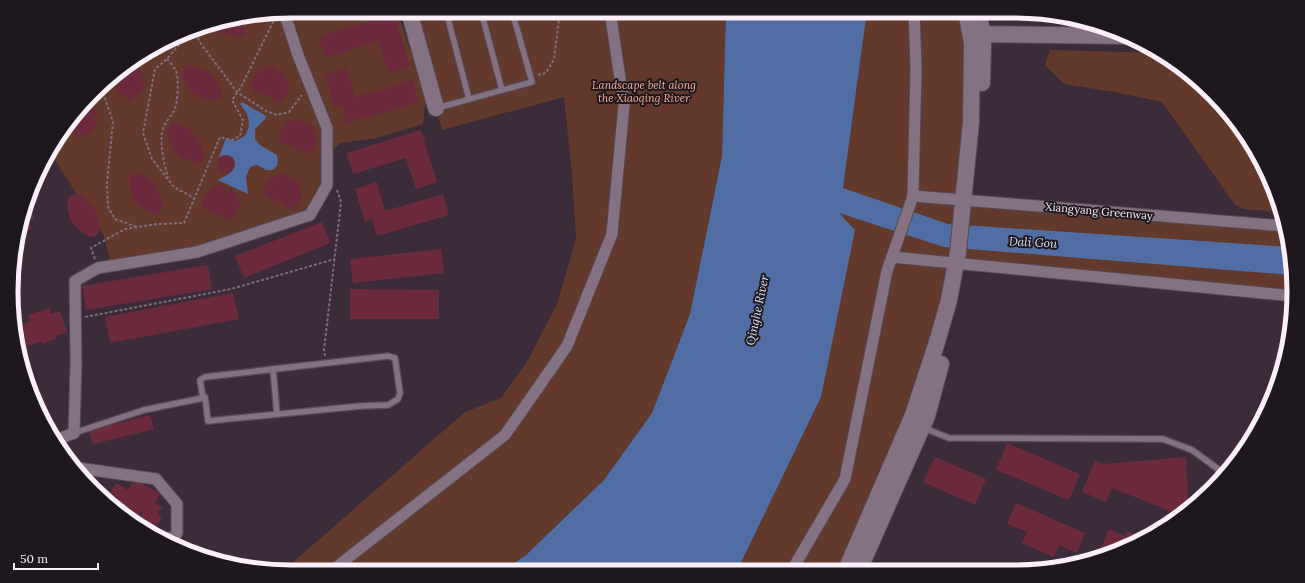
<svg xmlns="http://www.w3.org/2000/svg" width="1305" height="583" font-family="Lora,serif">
  <rect width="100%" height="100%" fill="#3c2c3a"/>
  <g fill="#63392b">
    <path d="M291,11H397L426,96L423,124L377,138L340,143L327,157V185L310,215L197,252L111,265L104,236L49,151L107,80L151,49L201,26Z"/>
    <path d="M409,11H726L722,156L690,314L652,413L604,480L526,555L502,571H283L465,412L501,398L527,362L557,304L576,239L572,174L564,97L442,130Z"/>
    <path d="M867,11H966L964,199L1285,226L1289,237L1294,291L965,265L960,270L852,570L737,571L821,397L838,213L843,188Z"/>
    <path d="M1050,50L1160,53L1169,58L1212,93L1247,135L1273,184L1281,212L1244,209L1235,205L1162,102L1115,92L1064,84L1045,65Z"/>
  </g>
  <g fill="#506ea4">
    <path d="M726,11H867L843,188L948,224L1290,247L1292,275L944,247L839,213L855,230L821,397L737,571H502L526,555L604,480L652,413L690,314L722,156Z"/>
    <path d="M242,102L266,116L265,119L255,129V139L260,145L277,155L278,160L277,166L273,170H266L257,165L250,167L246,177L248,194L218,180C222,177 229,175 232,171C240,160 231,152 219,157L226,138L235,141L245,136C252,123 249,115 240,104Z"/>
  </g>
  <g fill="#6b2b3d">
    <path d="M394,14L410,66L389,73L379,41L326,58L319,37Z"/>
    <path d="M240,19L245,29L244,34L239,37L221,33L211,24Z"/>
    <path d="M134,61L145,76L140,80L146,88L128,101L123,94L120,96L114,88L120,83L114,75Z"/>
    <path d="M188,65L194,66L205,70L212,75L219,84L222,92L221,97L216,100L208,99L198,96L191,91L183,80L181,73L183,68Z"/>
    <path d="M271,67L277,68L275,72L278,74L280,71L284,73L290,87L287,95L281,101L279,100L278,103L272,100L273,98L253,91L252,86V82L254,77L260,71L265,68Z"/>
    <path d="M346,68L355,97L413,80L419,102L347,123L342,105L334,108L325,75Z"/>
    <path d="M89,103L97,114L92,118L98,126L80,139L74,132L72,134L68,128Z"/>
    <path d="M298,119L305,121L303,125L306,126L307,123L311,125L317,140L315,147L309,153L307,152L306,155L299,152L301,150L281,143L279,138L282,129L288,123Z"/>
    <path d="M175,123L181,125L191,131L198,139L202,148L204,156L202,161L196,163L188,160L179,155L173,149L168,137L167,130L171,125Z"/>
    <path d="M421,130L437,182L416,189L406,158L353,174L346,153Z"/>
    <circle cx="226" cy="164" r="9"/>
    <path d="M138,172L144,175L153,182L158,190L162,200L163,208L160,213L154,214L146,210L138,204L133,198L129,185V178L133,174Z"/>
    <path d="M283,174L290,175L288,179L291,180L293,177L296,179L302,194L300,201L294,207L292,206L291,210L284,207L286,204L266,197L265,192L264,189L267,184L273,177L277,175Z"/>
    <path d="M377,182L385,211L443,194L449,215L377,236L372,219L365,222L355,189Z"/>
    <path d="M221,185L227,186L225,190L228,191L230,188L234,191L240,205L237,213L232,219L229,218L228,221L222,218L223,216L203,209L202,204V200L207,193L215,186Z"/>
    <path d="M77,194L82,197L91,205L96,213L99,223V231L96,236L90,237L82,232L75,226L70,219L67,206L68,198L72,195Z"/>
    <path d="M28,206L34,218L28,220L32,228L17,236Z"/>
    <path d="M322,222L330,243L244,278L235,256Z"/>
    <path d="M441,249L444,273L353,283L350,259Z"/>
    <path d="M208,265L212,289L86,310L82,286Z"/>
    <path d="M350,289L439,290V319H350Z"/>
    <path d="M233,293L239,319L110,343L105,317Z"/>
    <path d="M50,308L51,314L60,311L67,332L55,336L56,339L42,344V341L18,349L13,328L30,322L28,315Z"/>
    <path d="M150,415L154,429L93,444L89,431Z"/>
    <path d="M1007,443L1080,474L1069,500L996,470Z"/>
    <path d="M935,457L986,479L975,505L923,482Z"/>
    <path d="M1186,457L1188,496L1180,515L1112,488L1106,502L1082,492L1095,460L1103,464Z"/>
    <path d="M134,479L160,494L155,503L162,507L158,514L162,517L153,531L138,522L143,513L141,511L138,517L124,509L125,506L108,496L116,483L128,490Z"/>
    <path d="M1016,503L1085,533L1077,553L1059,545L1054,557L1022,543L1027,532L1007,524Z"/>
    <path d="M1109,529L1125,536L1127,531L1143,538L1121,551L1113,553L1101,548Z"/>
  </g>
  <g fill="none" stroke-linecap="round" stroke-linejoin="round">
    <defs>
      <g id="lane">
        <path d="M446,11L469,99"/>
        <path d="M481,11L502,90"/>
        <path d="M437,108L532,82L512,11"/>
        <path d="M273,369L277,414"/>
        <path d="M924,428L949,438L1163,439L1192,450L1218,469L1220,478"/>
        <path d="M74,433L144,410L203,398L205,397L208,421L361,406L388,405L398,399L400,393L395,358L388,356L205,377L200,380L203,398"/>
        <path d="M162,537L176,534"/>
      </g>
      <g id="street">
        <path d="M913,196L1285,226"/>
        <path d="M892,257L1294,296"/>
        <path d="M56,440L74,433L76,364L75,281L98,268L197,252L310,215L327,185V128L298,55L284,12"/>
        <path d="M78,468L156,479L177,504V533L171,543"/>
        <path d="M792,570L845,479L887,271L913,196L916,68L914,11"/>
        <path d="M330,572L505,435L567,346L612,234L624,105L610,11"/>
      </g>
      <g id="secondary">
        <path d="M409,11L436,108"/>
        <path d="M979,11L983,44L982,83"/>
        <path d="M972,34L1128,36"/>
        <path d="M846,570L913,415L937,342L949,300L958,252L971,122L972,43L966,11"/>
        <path d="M859,570L927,416L941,364"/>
      </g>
    </defs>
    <use href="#lane" stroke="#574955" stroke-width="8"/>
    <use href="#street" stroke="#574955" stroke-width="13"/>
    <use href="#secondary" stroke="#574955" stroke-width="18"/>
    <g stroke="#7b6d79" stroke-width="2" stroke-dasharray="3 2" stroke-linecap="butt">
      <path d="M196,28L199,41L237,92L266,111L277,115L289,112L302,95"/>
      <path d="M188,32L182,41L167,59L155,69L143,133L152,159L174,187L194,198"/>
      <path d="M167,59C170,62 174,67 176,71C179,79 178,104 174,111C170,118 164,123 162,132C160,147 164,163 168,178"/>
      <path d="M538,75L546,73L554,59L560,11"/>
      <path d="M100,89L103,92L113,122L107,183L108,207L115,219L137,227"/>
      <path d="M95,259L91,248L125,229L157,224L184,223L220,137L232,140L240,136L243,120L232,100L241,87L275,18"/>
      <path d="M85,317L231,289L335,259"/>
      <path d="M325,356L324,350L341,202L337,190"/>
    </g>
    <use href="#lane" stroke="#847181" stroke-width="5.5"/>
    <use href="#street" stroke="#847181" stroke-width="11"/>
    <use href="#secondary" stroke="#847181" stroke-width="16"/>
  </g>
  <g text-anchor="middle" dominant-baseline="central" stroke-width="4" stroke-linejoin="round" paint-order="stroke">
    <g font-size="11" font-style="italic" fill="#fbae95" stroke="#1e171e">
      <text x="644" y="85">Landscape belt along<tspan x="644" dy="13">the Xiaoqing River</tspan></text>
    </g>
    <g font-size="11" fill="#fbf0f9" stroke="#1e171e">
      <text transform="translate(1099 211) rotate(5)">Xiangyang Greenway</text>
    </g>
    <g font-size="12" font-style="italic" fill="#d8e2f2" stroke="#1e171e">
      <text transform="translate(1033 242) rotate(3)">Dali Gou</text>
      <text transform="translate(757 310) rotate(-78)">Qinghe River</text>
    </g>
  </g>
  <path d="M0 0H1305V583H0ZM291 18H1014A273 273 0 0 1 1287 291V292A273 273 0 0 1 1014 565H291A273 273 0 0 1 18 292V291A273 273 0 0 1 291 18Z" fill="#1e171e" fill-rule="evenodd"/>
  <path fill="none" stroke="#fbf0f9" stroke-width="5" d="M291 18H1014A273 273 0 0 1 1287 291V292A273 273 0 0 1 1014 565H291A273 273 0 0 1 18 292V291A273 273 0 0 1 291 18Z"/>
  <path d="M14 563v6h84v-6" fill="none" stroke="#fbf0f9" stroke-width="2"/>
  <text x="20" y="563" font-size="12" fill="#fbf0f9" stroke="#1e171e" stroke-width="3" paint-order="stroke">50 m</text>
</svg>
